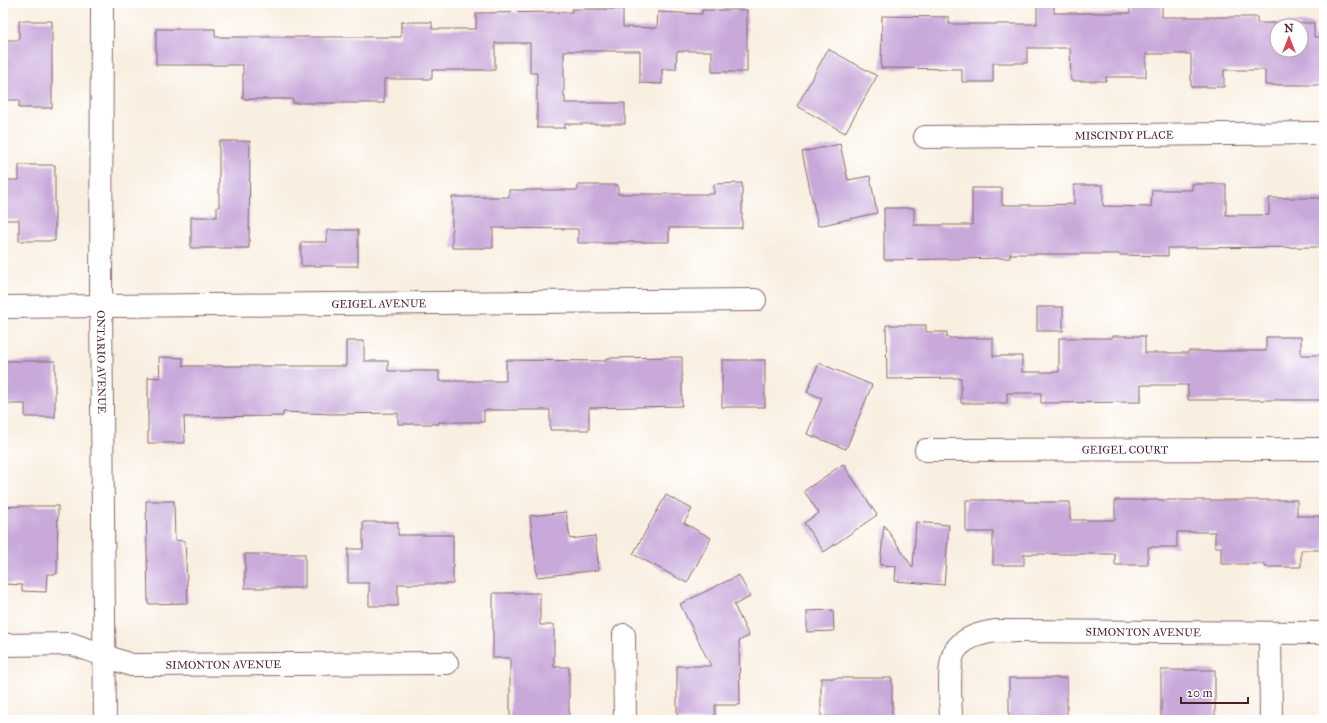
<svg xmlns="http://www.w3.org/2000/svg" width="1327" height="723" font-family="'IM FELL Great Primer',serif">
  <rect width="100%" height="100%" fill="#fff"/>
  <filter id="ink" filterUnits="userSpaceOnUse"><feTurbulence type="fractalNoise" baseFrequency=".025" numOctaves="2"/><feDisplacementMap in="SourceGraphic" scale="8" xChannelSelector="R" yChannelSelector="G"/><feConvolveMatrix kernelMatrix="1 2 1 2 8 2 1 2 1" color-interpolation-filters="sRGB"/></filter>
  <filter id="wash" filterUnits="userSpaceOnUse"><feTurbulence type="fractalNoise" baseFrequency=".012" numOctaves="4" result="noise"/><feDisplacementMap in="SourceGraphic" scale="16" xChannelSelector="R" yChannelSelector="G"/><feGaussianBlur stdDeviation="0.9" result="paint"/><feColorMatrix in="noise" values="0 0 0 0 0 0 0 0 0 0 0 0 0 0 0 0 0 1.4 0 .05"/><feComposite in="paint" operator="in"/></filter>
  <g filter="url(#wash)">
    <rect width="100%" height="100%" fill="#f9efe1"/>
    <g id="blocks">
      <g fill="#c8a9da" fill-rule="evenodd">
        <path d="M1037,3H1054V13H1130V3H1162V17H1257V23H1314V37H1324V85H1265V70H1224V87H1191V54H1146V77H1106V81H1071L1070,48H1027V63H993V82H962V69L881,68L882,16L949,17V24H1037ZM1277,26H1301V50H1277Z"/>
        <path d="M572,9H623V27L657,28L658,12L702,14V10H747V72H712V51H677L676,69H662V84L640,83V51H564V97H565V103H625V124H565V128H537V73H530V43H495V70H432V79H384V103H293V99H243V65H156V29H215V37H401V22H432V29H476V13L572,12Z"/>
        <path d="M19,21H52V108H19V100H3V40H19Z"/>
        <path d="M828,49L877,76L845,133L797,106Z"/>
        <path d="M219,141H250L249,248H191V217H217V207H219Z"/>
        <path d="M840,144L848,180L870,176L877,213L818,226L802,152Z"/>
        <path d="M19,165H55V241H19V220H3V180H19Z"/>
        <path d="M742,183V228H669V242H618V243H578V229L493,228V248H452V197H509V190H578V185H618V194H714V184Z"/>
        <path d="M1192,184H1226V215H1269V198H1324V247L1168,248V256L1119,255V254H1010V258L884,260V208H914V225H972V188H1002V205H1041L1074,204V185H1103V206L1151,207L1152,190H1192Z"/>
        <path d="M327,230H358V266H301V242H327Z"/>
        <rect x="1037" y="307" width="26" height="24"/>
        <path d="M886,325H926V332H947V338H993V356H1022V372H1059V338H1112V336H1145V353H1188V351H1266V337H1301V355H1324V400H1188V385H1141V402L1041,403V393H1007V403H961V378L887,379Z"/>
        <path d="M346,341H364V361H388V371H439V381H506V360L606,361V358L682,357V406L589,408V430H550V410H484V422H439V424H398V413L332,414L283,412V416L184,417L185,443H148V377L160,378L159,357L183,358V366H346Z"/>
        <rect x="722" y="360" width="43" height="47"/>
        <path d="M3,361H55V417H25V404H3Z"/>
        <path d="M819,363L872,385L846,449L807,434L822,398L807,392Z"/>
        <path d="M843,464L877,515L824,552L804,523L819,513L804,491Z"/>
        <path d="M666,495L692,509L684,523L711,538L687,583L633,554Z"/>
        <path d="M966,500H1024V502H1070V520H1115V500H1297V516H1324V550H1301V567H1265V564H1221V547H1215V532H1177V547H1148V565H1115V554H1024V565H993V532H966Z"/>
        <path d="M146,501H174L175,540L185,541L188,603L148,604Z"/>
        <path d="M23,506H58L57,574H47L46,592L22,591V585L3,584V507Z"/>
        <path d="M566,512L570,539L595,536L599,570L537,577L530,516Z"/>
        <path d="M363,522H398V535H453V584H398V606H369V583H348V549H363Z"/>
        <path d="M916,522L949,525L944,585L895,581L896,566L880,565L884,525L913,568Z"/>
        <rect x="245" y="554" width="60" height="34"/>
        <path d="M739,575L750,597L734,605L749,636L739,641L740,705H715V720H677V666H711L680,604Z"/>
        <path d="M493,593H540V625H554V667H569V720H510V658H493Z"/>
        <path d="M833,610L834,631L807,632V611Z"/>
        <rect x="1161" y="670" width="54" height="50"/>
        <path d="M821,678H892V720H841V717H821Z"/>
        <rect x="1009" y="678" width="58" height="42"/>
      </g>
    </g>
  </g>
  <g filter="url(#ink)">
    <use href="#blocks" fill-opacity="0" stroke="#87686b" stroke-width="1"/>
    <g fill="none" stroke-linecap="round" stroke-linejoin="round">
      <defs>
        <g id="minor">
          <path id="s1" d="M102,3L101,306L105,720"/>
          <path id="s2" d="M925,137L1324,133"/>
          <path id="s3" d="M3,307L755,300"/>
          <path id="s4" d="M926,450L1324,449"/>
          <path d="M1270,633L1271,720"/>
          <path d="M624,635L625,720"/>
          <path id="s5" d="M3,645L72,644L131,665L447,663"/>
          <path id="s6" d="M951,720C951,705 947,663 955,651C963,638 981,633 996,631L1324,633"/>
        </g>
      </defs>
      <use href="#minor" stroke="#87686b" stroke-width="24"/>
      <use href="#minor" stroke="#fff" stroke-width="22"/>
    </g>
  </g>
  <g text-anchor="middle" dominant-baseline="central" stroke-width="4" stroke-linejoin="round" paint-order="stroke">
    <g font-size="11" fill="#4a1f2b" stroke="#fff">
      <text stroke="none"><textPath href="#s2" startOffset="199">MISCINDY PLACE</textPath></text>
      <text stroke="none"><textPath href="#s3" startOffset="376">GEIGEL AVENUE</textPath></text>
      <text stroke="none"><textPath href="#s1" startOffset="359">ONTARIO AVENUE</textPath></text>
      <text stroke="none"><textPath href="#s4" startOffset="199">GEIGEL COURT</textPath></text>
      <text stroke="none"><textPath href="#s6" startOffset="264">SIMONTON AVENUE</textPath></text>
      <text stroke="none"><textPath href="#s5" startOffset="224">SIMONTON AVENUE</textPath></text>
    </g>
  </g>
  <rect width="1327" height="723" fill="none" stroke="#fff" stroke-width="16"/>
  <g transform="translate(1289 38)"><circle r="19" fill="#ffffff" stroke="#b7a5aa"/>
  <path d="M0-3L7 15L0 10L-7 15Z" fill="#d1495b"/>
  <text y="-6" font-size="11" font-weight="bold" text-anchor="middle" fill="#4a1f2b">N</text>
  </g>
  <path d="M1181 697v6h67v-6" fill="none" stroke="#4a1f2b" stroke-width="2"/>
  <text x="1187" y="697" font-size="12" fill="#4a1f2b" stroke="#ffffff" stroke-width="3" paint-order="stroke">20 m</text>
</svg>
